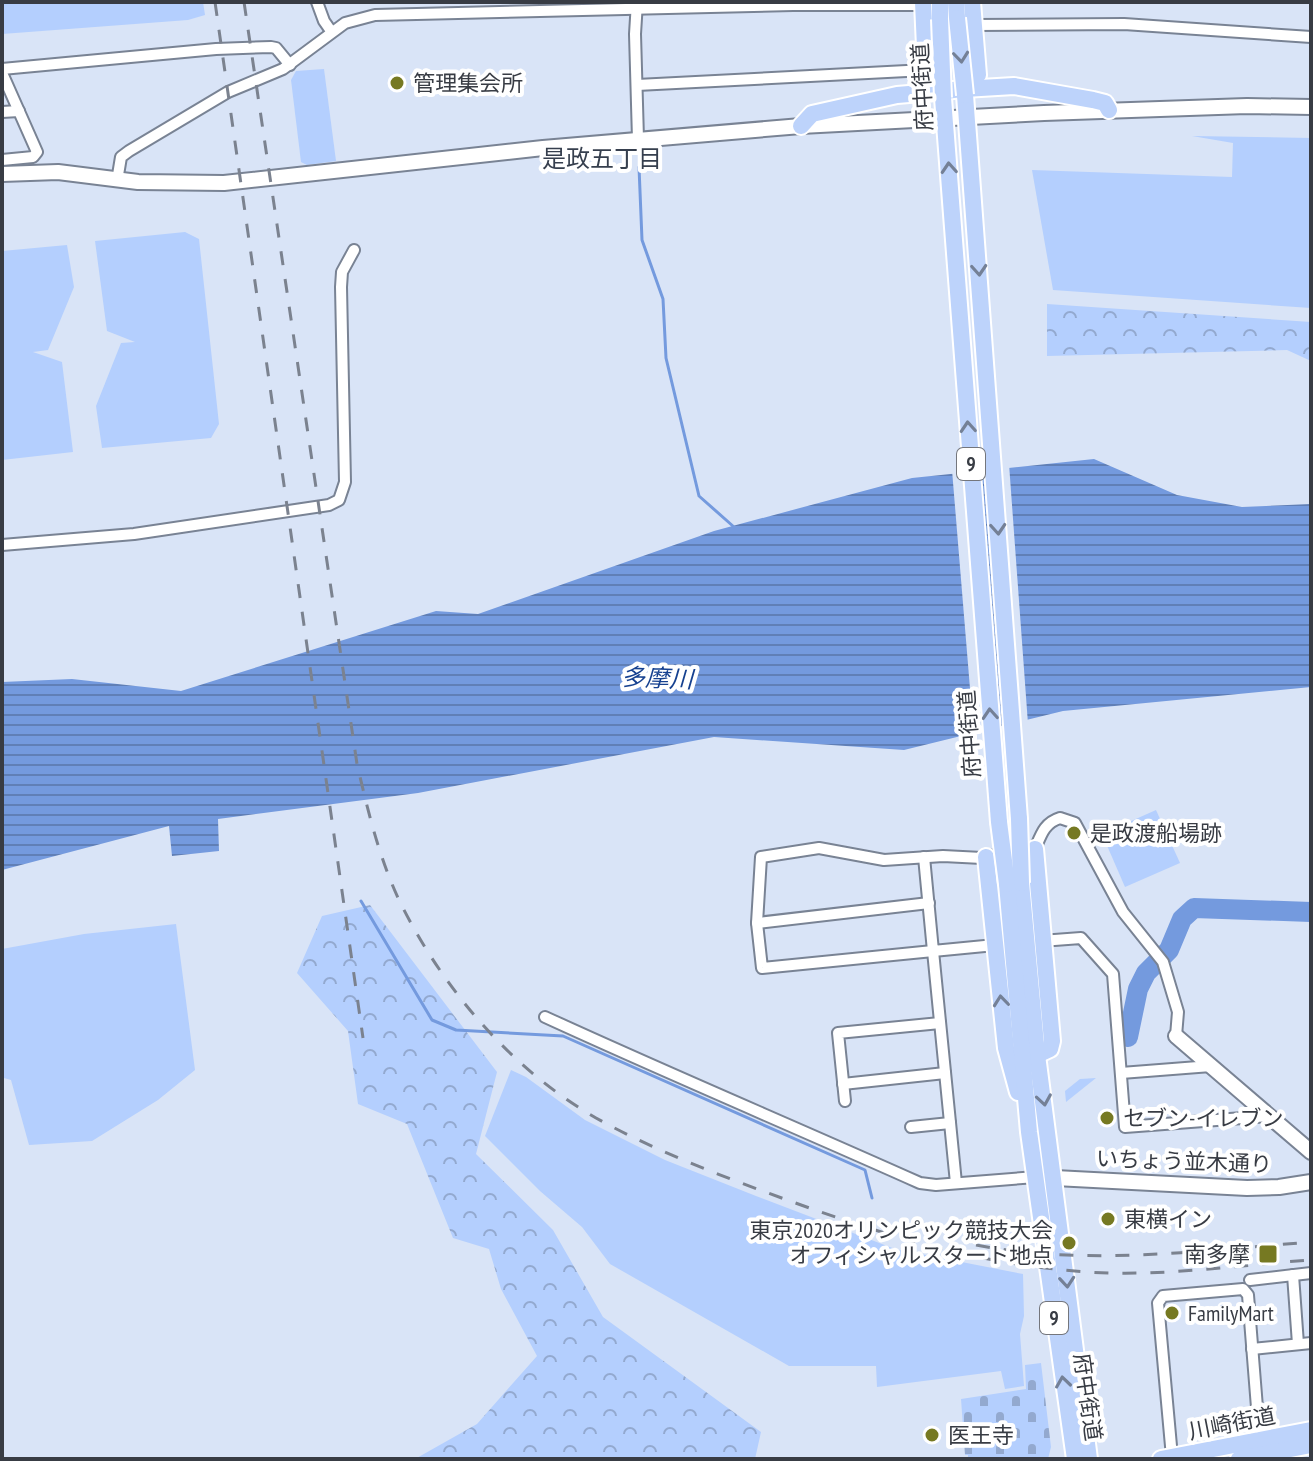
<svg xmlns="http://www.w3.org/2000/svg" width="1313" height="1461" font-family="'PT Sans Narrow','Noto Sans JP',sans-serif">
  <defs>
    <pattern id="forest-crowns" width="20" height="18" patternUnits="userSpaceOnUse" patternTransform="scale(2)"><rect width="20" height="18" fill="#b4cffe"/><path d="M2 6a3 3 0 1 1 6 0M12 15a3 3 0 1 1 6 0" fill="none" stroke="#93a9cf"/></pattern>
    <pattern id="cemetery-stones" width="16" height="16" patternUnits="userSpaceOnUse" patternTransform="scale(2)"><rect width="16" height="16" fill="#b4cffe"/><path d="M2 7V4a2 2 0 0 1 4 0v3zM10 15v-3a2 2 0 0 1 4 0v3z" fill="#93a9cf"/></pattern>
    <pattern id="water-rules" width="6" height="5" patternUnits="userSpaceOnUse" patternTransform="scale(2)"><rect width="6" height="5" fill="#749ade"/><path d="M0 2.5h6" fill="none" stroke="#607fb6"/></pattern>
  </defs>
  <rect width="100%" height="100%" fill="#d9e4f7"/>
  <g fill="#b4cffe">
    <path d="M2,2H203L205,15L188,20L2,34Z"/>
    <path d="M324,69L336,161L307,165L301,162L291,80L296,71Z"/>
    <path d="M1192,136L1311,138V308L1053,290L1032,170L1232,177L1233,143Z"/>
    <path d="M185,232L199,239L219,424L211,438L102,448L96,406L121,343L135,342L107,331L95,241Z"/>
    <path d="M67,245L74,287L48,350L33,352L62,362L73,452L2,460V251Z"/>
    <path d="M1156,810L1180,863L1125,887L1102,834Z"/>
    <path d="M176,924L195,1070L158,1100L92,1141L29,1145L11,1080L4,1078L2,1073V949L84,934Z"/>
    <path d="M511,1070L526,1077L585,1120L665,1160L756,1196L895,1249L1023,1274L1024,1316L1020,1334L1024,1386L1005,1389L1001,1371L877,1387L876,1366H789L610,1264L582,1227L540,1191L485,1136Z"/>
    <path d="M1096,1078L1066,1102L1065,1091L1080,1079Z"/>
  </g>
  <g fill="url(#forest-crowns)">
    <path d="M1047,304L1311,322V361L1287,350L1047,356Z"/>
    <path d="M370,905L497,1072L476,1154L553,1230L603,1317L761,1432L755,1459H415L477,1424L537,1356L501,1289L489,1249L453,1238L407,1124L358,1104L348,1031L297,973L322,916Z"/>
  </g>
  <path fill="url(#cemetery-stones)" d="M1041,1363L1051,1447L1048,1459H968V1455H965L961,1399L1026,1389L1025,1365Z"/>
  <path fill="url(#water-rules)" d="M1094,459L1177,495L1242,507L1311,504V687L1063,711L904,750L714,737L418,793L218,819L219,851L172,856L169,826L2,870V682L72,679L181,691L436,611L478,614L714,531L912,478Z"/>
  <g fill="#d9e4f7">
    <path d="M1009,464L1028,724L1004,730L984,467Z"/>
    <path d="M979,467L998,731L974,737L952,470Z"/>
  </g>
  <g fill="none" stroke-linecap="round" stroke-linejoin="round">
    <g stroke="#749ade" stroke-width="3">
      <path d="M639,167L642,240L663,299L666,358L699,496L734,527"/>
      <path d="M361,901L432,1020L456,1030L563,1036L865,1170L872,1198"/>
    </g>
    <path stroke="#749ade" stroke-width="20" d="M1128,1037L1138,989L1146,973L1169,950L1182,919L1194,908L1311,912"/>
    <defs>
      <g id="street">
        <path d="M317,2L324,21L331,31"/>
        <path d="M637,2L635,34L638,139"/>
        <path d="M975,25L1124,24L1311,37"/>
        <path d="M2,69L216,49L271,47L276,48L290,65"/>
        <path d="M2,73L37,152L33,157L2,160"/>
        <path d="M637,85L926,70"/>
        <path d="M2,112L19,111"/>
        <path d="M117,181L121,157L129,151L228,92L283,69L345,23L375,15L793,5H923"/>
        <path d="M2,545L134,534L329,505L339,500L345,482L341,287L342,272L354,250"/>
        <path d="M1032,850L1035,849C1041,835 1044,823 1060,818L1075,823L1123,912L1163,962L1178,1012L1176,1036"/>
        <path d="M924,857L933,951L995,945"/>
        <path d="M757,923L929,903"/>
        <path d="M1041,941L1081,938L1113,974L1125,1127L1269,1116"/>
        <path d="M545,1017C669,1074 795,1127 920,1183L936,1185L1036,1177"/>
        <path d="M1121,1073L1211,1066"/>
        <path d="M843,1084L945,1073"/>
        <path d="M845,1101L838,1033L940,1023"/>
        <path d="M911,1127L950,1123"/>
        <path d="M956,1183L933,951L762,968L757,923L761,857L819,848L884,860L943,856L982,858L1008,852"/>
        <path d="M1293,1275L1298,1344"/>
        <path d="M1250,1280L1311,1273"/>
        <path d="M1252,1349L1311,1343"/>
        <path d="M1172,1457L1158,1303L1163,1296L1243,1289L1248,1295L1260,1445"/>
      </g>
      <g id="secondary">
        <path d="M2,174L58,172L138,182L224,183L543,148L801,126L1044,113L1247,106L1311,107"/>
        <path d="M1176,1036L1311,1152"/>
        <path d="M1036,1177L1247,1188L1279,1187L1311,1182"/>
      </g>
      <g id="primary">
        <path d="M923,2L926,70L930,79L945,91L962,89L978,75L972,2"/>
        <path d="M940,2V19"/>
        <path d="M956,2L957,18"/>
        <path d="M964,89L1014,86L1093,100L1105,103L1109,110"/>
        <path d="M965,95L1019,819"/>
        <path d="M943,98L999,822"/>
        <path d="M801,126L812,114L897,95L945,91"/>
        <path d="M1035,849L1052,1041L1050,1049L1037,1055"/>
        <path d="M986,857L1006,1048L1018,1092"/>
        <path d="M1021,883L1037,1055L1089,1459"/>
        <path d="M1007,884L1029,1132L1075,1459"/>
        <path d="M1161,1459L1311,1430"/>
        <path d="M1239,1459L1311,1445"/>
      </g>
    </defs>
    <use href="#street" stroke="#798394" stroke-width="14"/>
    <use href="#secondary" stroke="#798394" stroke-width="18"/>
    <use href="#primary" stroke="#fff" stroke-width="20"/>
    <use href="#street" stroke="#fff" stroke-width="10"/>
    <use href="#secondary" stroke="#fff" stroke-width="14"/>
    <use href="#primary" stroke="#bdd3fb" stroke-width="16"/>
    <g stroke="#7b828f" stroke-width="3" stroke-dasharray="14 14" stroke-linecap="butt">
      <path d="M215,2L363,1038"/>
      <path d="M244,2L357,764C368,811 379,858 400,902C443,989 511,1069 596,1118C657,1152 724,1177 790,1201C889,1237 982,1265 1088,1272C1162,1277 1238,1265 1311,1260"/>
      <path d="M976,1245C1088,1266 1198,1251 1311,1242"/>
    </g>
    <defs>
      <g id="primary-bridge">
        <path d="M957,18L965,95"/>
        <path d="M940,19L943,98"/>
        <path d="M1019,819L1021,883"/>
        <path d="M999,822L1007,884"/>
      </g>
    </defs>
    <use href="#primary-bridge" stroke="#fff" stroke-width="20" stroke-linecap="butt"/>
    <use href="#primary-bridge" stroke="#bdd3fb" stroke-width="16"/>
  </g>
  <defs><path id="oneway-chevron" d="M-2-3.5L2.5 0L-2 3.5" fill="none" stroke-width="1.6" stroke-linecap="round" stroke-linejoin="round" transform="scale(2)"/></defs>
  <g stroke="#748096">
    <use href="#oneway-chevron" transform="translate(961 57) rotate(84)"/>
    <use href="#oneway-chevron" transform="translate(949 168) rotate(-94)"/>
    <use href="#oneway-chevron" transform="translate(979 270) rotate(86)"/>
    <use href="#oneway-chevron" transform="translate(968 427) rotate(-94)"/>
    <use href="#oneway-chevron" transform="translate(998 529) rotate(86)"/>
    <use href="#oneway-chevron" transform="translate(990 714) rotate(-94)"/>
    <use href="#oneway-chevron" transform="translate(1001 1001) rotate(-96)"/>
    <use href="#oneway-chevron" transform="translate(1044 1100) rotate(81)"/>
    <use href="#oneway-chevron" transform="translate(1067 1282) rotate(85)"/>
    <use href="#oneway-chevron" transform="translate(1063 1382) rotate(-98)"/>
  </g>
  <g fill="#767922" stroke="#fff" stroke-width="3">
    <circle cx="397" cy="83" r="8"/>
    <circle cx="1074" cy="833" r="8"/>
    <circle cx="1107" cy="1118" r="8"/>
    <circle cx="1108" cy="1219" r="8"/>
    <circle cx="1069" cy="1243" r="8"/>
    <rect x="1258" y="1244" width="20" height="20" rx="4"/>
    <circle cx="1172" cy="1313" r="8"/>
    <circle cx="932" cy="1435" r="8"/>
  </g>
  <g text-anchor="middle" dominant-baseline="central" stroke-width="8" stroke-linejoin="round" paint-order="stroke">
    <g fill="#fff" stroke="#74767c" stroke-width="2">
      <rect x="957" y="448" width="28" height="32" rx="6"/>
      <rect x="1040" y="1302" width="28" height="32" rx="6"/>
    </g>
    <g font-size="20" font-weight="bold" fill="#383c44">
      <text x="971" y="464">9</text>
      <text x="1054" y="1318">9</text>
    </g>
    <g font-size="22" fill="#383c44" stroke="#fff" text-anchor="start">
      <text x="413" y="83">管理集会所</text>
      <text x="1090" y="833">是政渡船場跡</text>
      <text x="1123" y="1118">セブン-イレブン</text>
      <text x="1124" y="1219">東横イン</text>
      <text x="1053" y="1230" text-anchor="end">東京2020オリンピック競技大会<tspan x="1053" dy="25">オフィシャルスタート地点</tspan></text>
      <text x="1250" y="1254" text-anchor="end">南多摩</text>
      <text x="1188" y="1313">FamilyMart</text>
      <text x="948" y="1435">医王寺</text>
    </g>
    <g font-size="22" fill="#383c44" stroke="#fff">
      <text transform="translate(922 87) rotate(-93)">府中街道</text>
      <text transform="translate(969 734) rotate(-94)">府中街道</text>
      <text transform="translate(1184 1161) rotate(2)">いちょう並木通り</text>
      <text transform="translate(1088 1397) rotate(82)">府中街道</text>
      <text transform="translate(1232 1423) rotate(-11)">川崎街道</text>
    </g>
    <g font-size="24" fill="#363f4e" stroke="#fff">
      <text x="602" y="158">是政五丁目</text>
    </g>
    <g font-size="24" font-style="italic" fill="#164190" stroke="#fff">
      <text transform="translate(657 678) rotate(2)">多摩川</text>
    </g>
  </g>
  <rect width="1313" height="1461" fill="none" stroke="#383c44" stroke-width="8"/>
</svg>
